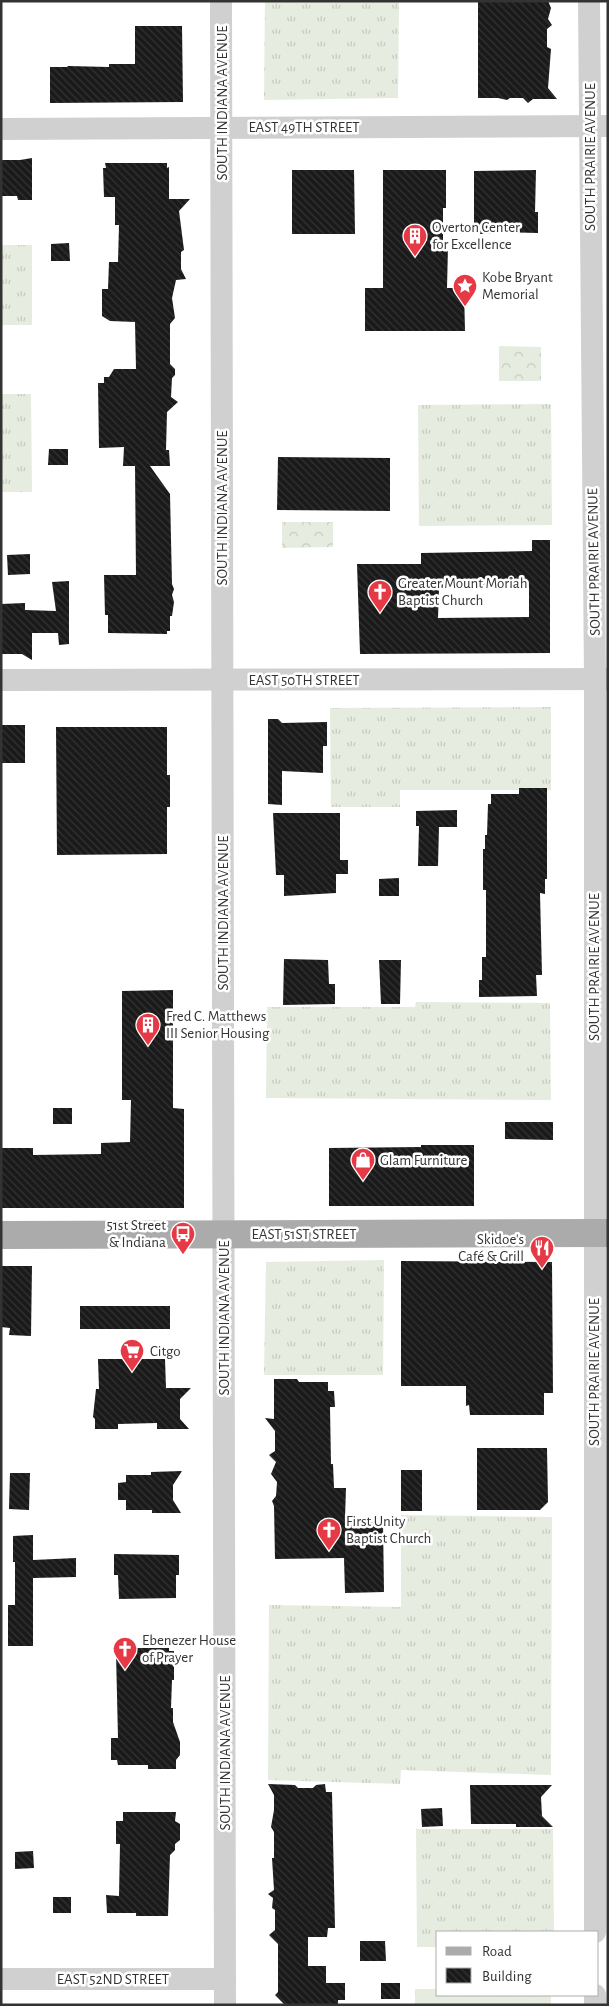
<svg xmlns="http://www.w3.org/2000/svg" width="609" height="2006" font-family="'Alegreya Sans',sans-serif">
  <defs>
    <pattern id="grass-tufts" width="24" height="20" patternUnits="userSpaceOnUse" patternTransform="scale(1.25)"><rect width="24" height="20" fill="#e6ecdf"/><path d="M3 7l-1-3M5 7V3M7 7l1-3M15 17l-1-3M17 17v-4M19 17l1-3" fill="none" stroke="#c6cbc0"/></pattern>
    <pattern id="park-crowns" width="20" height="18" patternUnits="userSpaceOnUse" patternTransform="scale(1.25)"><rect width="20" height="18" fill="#e6ecdf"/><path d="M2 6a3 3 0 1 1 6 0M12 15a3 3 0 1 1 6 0" fill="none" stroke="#c6cbc0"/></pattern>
    <pattern id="building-back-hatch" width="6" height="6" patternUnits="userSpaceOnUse" patternTransform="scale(1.25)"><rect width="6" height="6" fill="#1a1a1a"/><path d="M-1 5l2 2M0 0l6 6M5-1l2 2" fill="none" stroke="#333"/></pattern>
  </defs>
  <rect width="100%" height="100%" fill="#fff"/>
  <g fill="url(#grass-tufts)">
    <path d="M265,1H399L398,98L264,100Z"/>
    <rect x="1" y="245" width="31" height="80"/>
    <path d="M1,394H31L32,492H1Z"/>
    <path d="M551,404L552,525L419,526L418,405Z"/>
    <path d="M551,707V790H400V807H331L330,708Z"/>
    <path d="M416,1002L550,1003L551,1100L266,1098L267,1007H415Z"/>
    <path d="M384,1260L383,1375H264L266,1262Z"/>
    <path d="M401,1515L552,1517L551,1775L401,1770L400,1784L268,1780L269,1605L401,1607Z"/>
    <path d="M416,1829H553L554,1932H438V1947H417Z"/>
    <path d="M415,1989H438V1995H551V2005H415Z"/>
  </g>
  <g fill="url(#park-crowns)">
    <path d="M499,346L541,347V381H499Z"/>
    <path d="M282,522H333V547L282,548Z"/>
  </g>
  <g fill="url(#building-back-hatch)" fill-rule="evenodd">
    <path d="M478,1H548L551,8L548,19L552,25L547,29V47L551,49L548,88L557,99H533L528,103L523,98H510L507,100L498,98H478Z"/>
    <path d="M135,26H182L183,102L50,103V67H67L68,66L109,67V64H135Z"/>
    <path d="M32,158V200H18L17,196H2L1,160H20Z"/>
    <path d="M105,163H167V168L169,167V199H190L179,211L184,250L181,252V269L186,279L176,280L172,298L175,318L170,324V364L175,369V375L172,378L171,397L178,402L167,412L166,450H169L170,466H150L170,494L172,584L174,589L172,595L174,602L172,616H170V631H167V634L108,633V615H105L104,575H136L135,466H123L124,447L99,448L98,383H104V377H109L114,369H136L135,322L110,321L102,316V289H108L109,262H118L119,225H115V197H104L103,168H106Z"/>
    <path d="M292,170H354L355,234H292Z"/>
    <path d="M383,170H446V208H443V247H448L447,288H464L465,331H365V288H383Z"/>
    <path d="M536,170L535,212H538V233L494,232V234H474V171Z"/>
    <path d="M69,243L70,261H51V244Z"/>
    <path d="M49,449H68V465H48Z"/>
    <path d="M278,457L390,458V511L277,510Z"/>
    <path d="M532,540H550V653L360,654L357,564H421V553L532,551ZM529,587V617L438,618L439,588Z"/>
    <path d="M30,554V574L8,575L7,555Z"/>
    <path d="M69,581V644L59,645L58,633H32V660L22,654H1V604L25,603V610L56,611L52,582Z"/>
    <path d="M268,719H278L282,723L327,722V746H323V773L282,771V805L268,804Z"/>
    <rect x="1" y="725" width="24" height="38"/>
    <path d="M56,727H167V775H170V807H167V854L57,855Z"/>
    <path d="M519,788H547V879H545V894L540,893L542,975H536L537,996L479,997V980H482V957H486V890H483V849H485V835H487L488,804H491V794H519Z"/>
    <path d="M457,810V827H439L438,866H418L419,826H416V811Z"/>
    <path d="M273,813H340V860H348V874H336V893L284,896V875H276Z"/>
    <path d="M399,878V896H379V879Z"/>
    <path d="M284,959L328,960L329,984H335V1004L283,1005Z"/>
    <path d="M379,960H401L400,1004H381Z"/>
    <path d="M173,990V1108L184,1109V1208H1V1148H33V1155L101,1154V1143L130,1142L131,1100H122V991Z"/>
    <rect x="53" y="1108" width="19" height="16"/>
    <path d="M505,1122H553V1140L505,1139Z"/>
    <path d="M421,1145H474V1206H329V1148L421,1147Z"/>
    <path d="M401,1261L552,1262L553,1393H544V1415H470L469,1405L466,1406V1386H401Z"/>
    <path d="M1,1266H32L31,1336L9,1335L10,1328L1,1327Z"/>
    <rect x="80" y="1306" width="90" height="23"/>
    <path d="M98,1359H165L166,1388H191L180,1399V1419L189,1429H157V1423L118,1424V1429H95V1419L93,1417L96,1389H99Z"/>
    <path d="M274,1379H297L299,1382H328V1391H334L335,1407H330L331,1464H333L334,1488H346L345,1518H349V1522L383,1521L384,1592L345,1593L344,1558L275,1559L274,1506L272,1501L276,1496L277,1482L271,1474L276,1462L269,1455L275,1451V1431L265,1418L274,1419Z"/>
    <path d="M477,1448H547L548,1502L540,1510H477Z"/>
    <rect x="401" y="1470" width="21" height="41"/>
    <path d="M182,1471L173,1485V1500L181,1513H152V1510H126V1500H118V1483L126,1482V1475H151V1472Z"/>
    <path d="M10,1473H30L29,1510L9,1509Z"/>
    <path d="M33,1535V1560L76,1558V1577L33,1578V1646H8V1605H15V1562H13V1536Z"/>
    <path d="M114,1554L179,1555V1575H176V1598L119,1599L118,1575H114Z"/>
    <path d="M123,1648H169V1651H174V1680H172L171,1708H173V1722L180,1742V1755L176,1760V1769H148V1765H118L117,1760H111V1738H118L116,1653H123Z"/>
    <path d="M268,1784L295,1785L298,1788H313L316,1785L325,1784L326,1792H332L335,1928H328L327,1937H308V1966H326V1983H345V2000H338V2005H285L275,1995L278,1992V1944L269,1935L275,1930V1910L272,1908L273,1898L268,1894L274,1890L272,1858H274V1832L271,1827L274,1810V1795Z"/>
    <path d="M470,1785H552L541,1797L542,1816L553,1827H516V1824H471Z"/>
    <path d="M442,1808L443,1826L422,1827L421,1809Z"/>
    <path d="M123,1812H176L175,1821L180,1824V1840L175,1844V1850L170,1855L168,1916H136V1913H107L106,1895L119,1896L120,1844H116V1821H123Z"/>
    <path d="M33,1851L34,1868L15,1869V1852Z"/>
    <rect x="53" y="1897" width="18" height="16"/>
    <path d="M360,1941H385L386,1961H360Z"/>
    <rect x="381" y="1983" width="19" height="16"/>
  </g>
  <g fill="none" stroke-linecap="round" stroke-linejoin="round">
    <g stroke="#d0d0d0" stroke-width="22">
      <path d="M221,1L225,2005"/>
      <path d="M589,1L595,679V1932"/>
      <path d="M1,129L608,126"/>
      <path d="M1,680L608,679"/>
      <path d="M1,1979H225"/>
      <path d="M595,1995V2005"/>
    </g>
    <path stroke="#ababab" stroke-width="28" d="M1,1235L608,1233"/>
  </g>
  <defs>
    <symbol id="building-pin" viewBox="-11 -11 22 30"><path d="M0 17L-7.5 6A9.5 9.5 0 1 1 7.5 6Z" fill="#e63946" stroke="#fff"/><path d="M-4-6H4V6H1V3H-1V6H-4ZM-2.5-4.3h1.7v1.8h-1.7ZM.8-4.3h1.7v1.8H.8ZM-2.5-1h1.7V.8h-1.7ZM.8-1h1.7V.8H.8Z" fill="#fff"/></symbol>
    <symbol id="sight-pin" viewBox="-11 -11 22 30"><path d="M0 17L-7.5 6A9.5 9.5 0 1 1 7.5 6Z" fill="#e63946" stroke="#fff"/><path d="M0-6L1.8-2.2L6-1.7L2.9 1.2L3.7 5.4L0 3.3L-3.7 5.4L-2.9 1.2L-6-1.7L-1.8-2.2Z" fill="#fff"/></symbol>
    <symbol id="church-pin" viewBox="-11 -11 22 30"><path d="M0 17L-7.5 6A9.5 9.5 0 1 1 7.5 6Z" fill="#e63946" stroke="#fff"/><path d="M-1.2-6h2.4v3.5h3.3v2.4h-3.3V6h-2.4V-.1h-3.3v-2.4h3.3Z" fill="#fff"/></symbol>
    <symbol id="shop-pin" viewBox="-11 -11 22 30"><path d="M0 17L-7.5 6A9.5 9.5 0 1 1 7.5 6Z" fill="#e63946" stroke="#fff"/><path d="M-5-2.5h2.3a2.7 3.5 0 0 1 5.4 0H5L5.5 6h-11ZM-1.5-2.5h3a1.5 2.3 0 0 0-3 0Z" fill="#fff"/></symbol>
    <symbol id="bus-pin" viewBox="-11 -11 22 30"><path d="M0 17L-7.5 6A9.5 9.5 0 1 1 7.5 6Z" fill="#e63946" stroke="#fff"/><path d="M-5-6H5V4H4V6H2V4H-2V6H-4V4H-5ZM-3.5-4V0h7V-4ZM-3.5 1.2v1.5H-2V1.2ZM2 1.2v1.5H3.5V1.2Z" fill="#fff"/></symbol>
    <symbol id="restaurant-pin" viewBox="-11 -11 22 30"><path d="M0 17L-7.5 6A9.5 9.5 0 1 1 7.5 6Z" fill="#e63946" stroke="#fff"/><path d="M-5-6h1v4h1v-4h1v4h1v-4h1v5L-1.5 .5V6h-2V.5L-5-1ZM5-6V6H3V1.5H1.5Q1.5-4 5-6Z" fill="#fff"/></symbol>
    <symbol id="supermarket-pin" viewBox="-11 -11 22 30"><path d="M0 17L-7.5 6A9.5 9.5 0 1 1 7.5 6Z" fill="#e63946" stroke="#fff"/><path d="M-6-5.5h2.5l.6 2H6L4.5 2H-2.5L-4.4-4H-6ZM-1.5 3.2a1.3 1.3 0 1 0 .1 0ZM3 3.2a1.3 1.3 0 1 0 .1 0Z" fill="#fff"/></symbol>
  </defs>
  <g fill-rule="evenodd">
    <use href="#building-pin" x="401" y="222" width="28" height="38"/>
    <use href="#sight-pin" x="451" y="272" width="28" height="38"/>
    <use href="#church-pin" x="366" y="578" width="28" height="38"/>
    <use href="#building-pin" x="134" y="1011" width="28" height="38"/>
    <use href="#shop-pin" x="349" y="1146" width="28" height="38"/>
    <use href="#bus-pin" x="169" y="1220" width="28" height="38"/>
    <use href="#restaurant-pin" x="528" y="1234" width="28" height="38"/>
    <use href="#supermarket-pin" x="118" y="1337" width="28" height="38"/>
    <use href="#church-pin" x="315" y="1516" width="28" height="38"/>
    <use href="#church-pin" x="111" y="1635" width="28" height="38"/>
  </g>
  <g text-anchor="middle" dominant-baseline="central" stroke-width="5" stroke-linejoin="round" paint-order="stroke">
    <g font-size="15" fill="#333" stroke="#fff">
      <text transform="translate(222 103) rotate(-90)">SOUTH INDIANA AVENUE</text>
      <text x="304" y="127">EAST 49TH STREET</text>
      <text transform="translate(590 157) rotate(-90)">SOUTH PRAIRIE AVENUE</text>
      <text transform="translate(222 508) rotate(-90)">SOUTH INDIANA AVENUE</text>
      <text transform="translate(594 562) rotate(-91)">SOUTH PRAIRIE AVENUE</text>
      <text x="304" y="680">EAST 50TH STREET</text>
      <text transform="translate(223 913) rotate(-90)">SOUTH INDIANA AVENUE</text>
      <text transform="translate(594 967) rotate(-90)">SOUTH PRAIRIE AVENUE</text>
      <text x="304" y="1234">EAST 51ST STREET</text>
      <text transform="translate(224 1318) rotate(-90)">SOUTH INDIANA AVENUE</text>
      <text transform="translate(594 1372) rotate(-90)">SOUTH PRAIRIE AVENUE</text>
      <text transform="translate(225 1753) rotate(-90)">SOUTH INDIANA AVENUE</text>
      <text x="113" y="1979">EAST 52ND STREET</text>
    </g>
    <g font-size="15" fill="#333" stroke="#fff" text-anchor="start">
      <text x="432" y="227">Overton Center<tspan x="432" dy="17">for Excellence</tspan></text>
      <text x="482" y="277">Kobe Bryant<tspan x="482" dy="17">Memorial</tspan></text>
      <text x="398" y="583">Greater Mount Moriah<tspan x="398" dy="17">Baptist Church</tspan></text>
      <text x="166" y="1016">Fred C. Matthews<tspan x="166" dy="17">III Senior Housing</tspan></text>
      <text x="380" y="1160">Glam Furniture</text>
      <text x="166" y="1225" text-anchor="end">51st Street<tspan x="166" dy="17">&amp; Indiana</tspan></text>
      <text x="524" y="1239" text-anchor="end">Skidoe's<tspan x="524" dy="17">Café &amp; Grill</tspan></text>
      <text x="150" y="1351">Citgo</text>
      <text x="346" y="1521">First Unity<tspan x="346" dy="17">Baptist Church</tspan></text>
      <text x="142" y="1640">Ebenezer House<tspan x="142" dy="17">of Prayer</tspan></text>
    </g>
  </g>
  <rect width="609" height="2006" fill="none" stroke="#333333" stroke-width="5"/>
  <rect x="436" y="1931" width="162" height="65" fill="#ffffff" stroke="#adadad"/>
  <rect x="446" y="1947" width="25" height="8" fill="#ababab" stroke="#adadad"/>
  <text x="482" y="1956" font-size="15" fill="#333333">Road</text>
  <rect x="446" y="1968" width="25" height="15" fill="url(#building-back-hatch)" stroke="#adadad"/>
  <text x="482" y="1981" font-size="15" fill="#333333">Building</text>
</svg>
